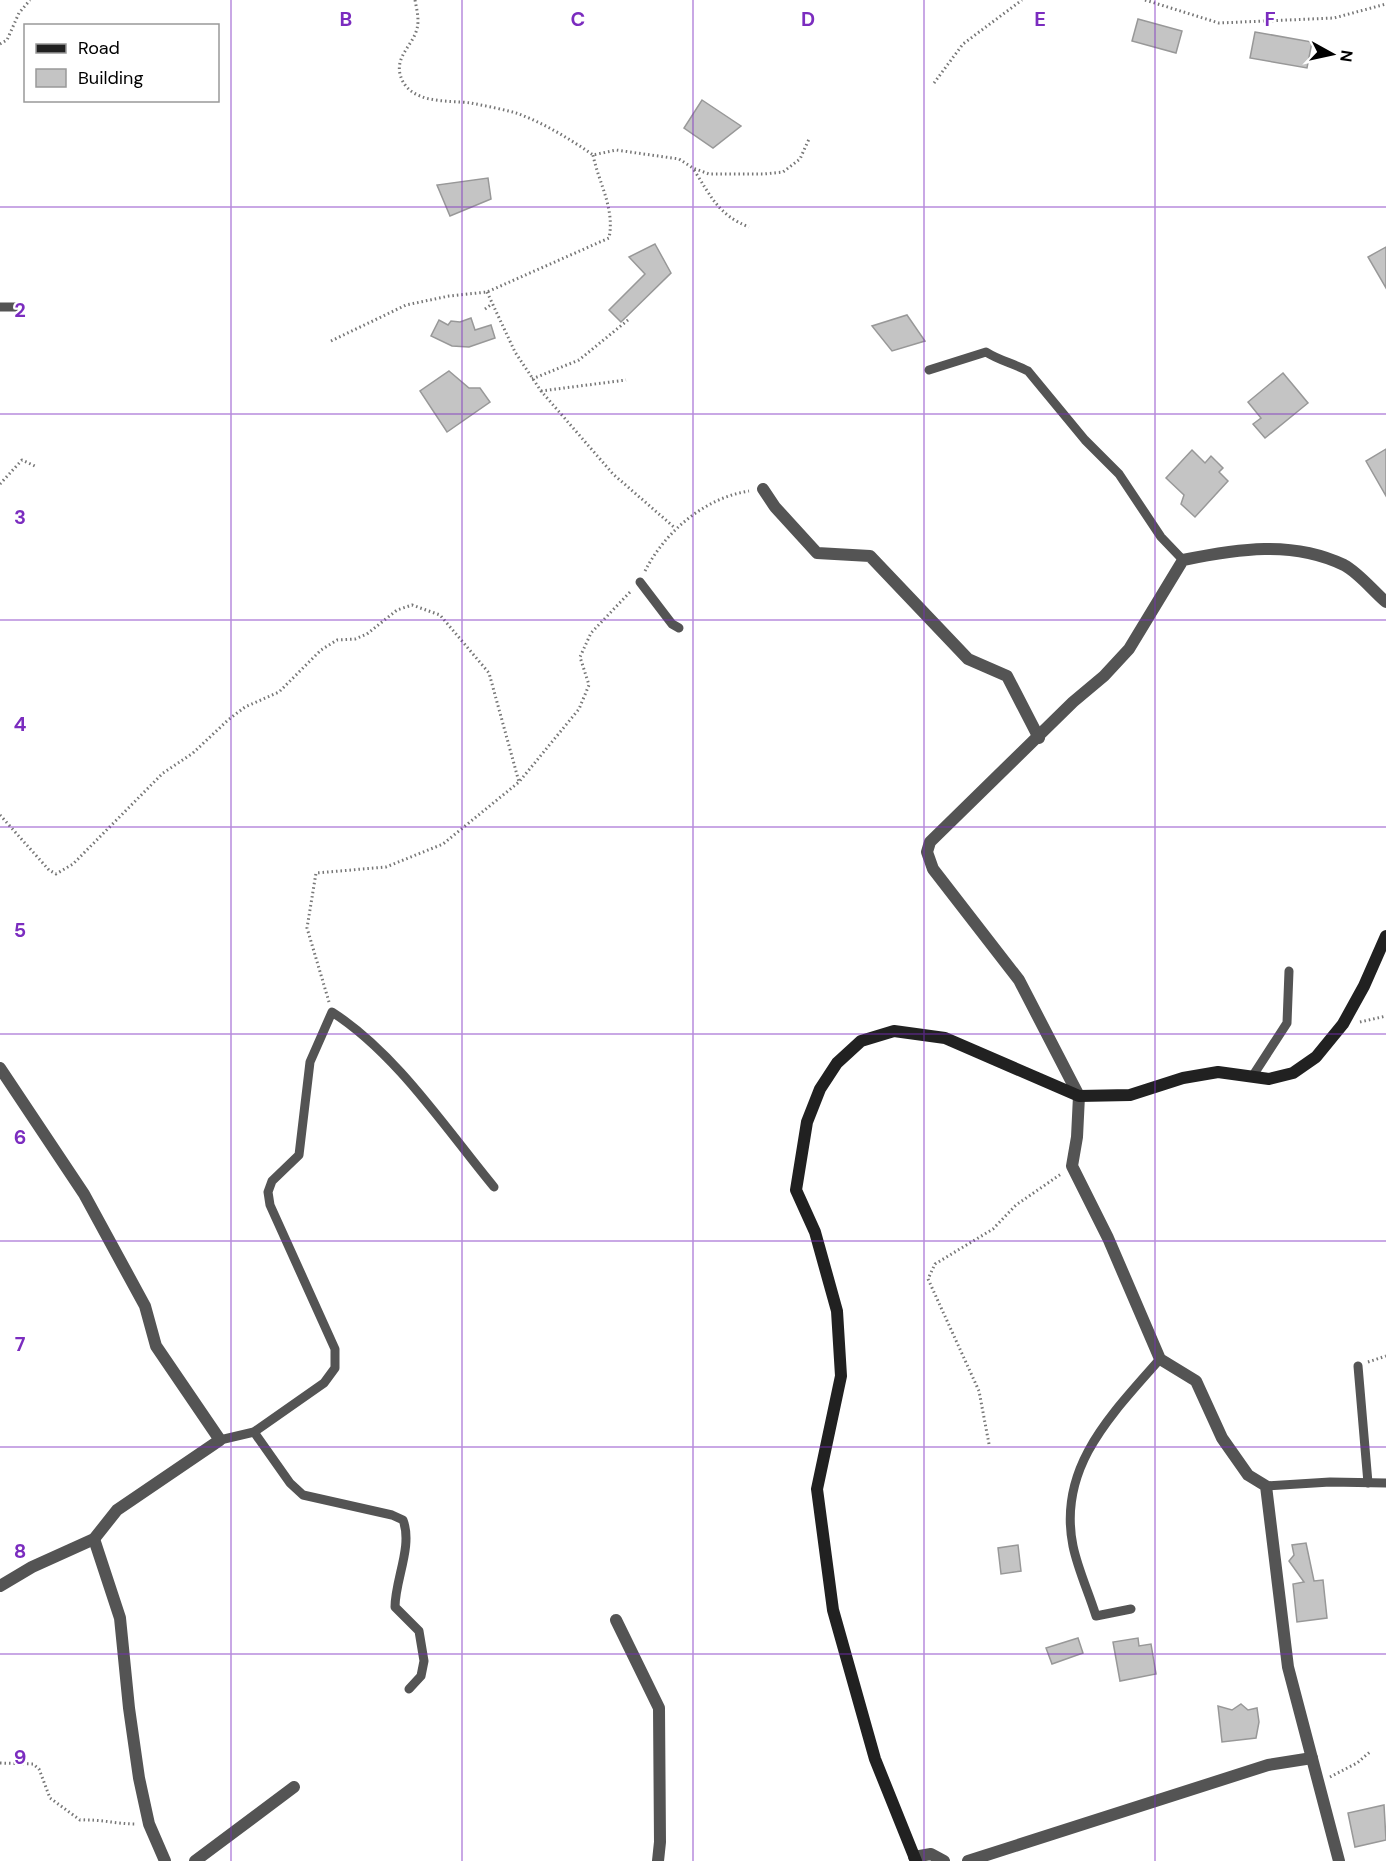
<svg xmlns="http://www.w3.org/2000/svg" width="1386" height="1861" font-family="'DM Sans',sans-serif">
  <rect width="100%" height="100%" fill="#fff"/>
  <g fill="#c4c4c4" stroke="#989898" stroke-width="1.5">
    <path d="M1138,19L1182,31L1176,53L1132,41Z"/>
    <path d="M1255,32L1312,42L1307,68L1250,58Z"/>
    <path d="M702,100L741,126L713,148L684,128Z"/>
    <path d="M488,178L491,199L450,216L437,185Z"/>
    <path d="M655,244L671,273L621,322L609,310L645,274L629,257Z"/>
    <path d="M1386,247V288L1368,257Z"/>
    <path d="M907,315L925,341L892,351L872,326Z"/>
    <path d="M471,318L475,330L491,325L495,338L469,347L452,346L431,336L439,320L448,325L451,321L460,322Z"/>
    <path d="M449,371L469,388H480L490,402L447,432L420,391Z"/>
    <path d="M1283,373L1308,403L1265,438L1253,424L1261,418L1248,402Z"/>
    <path d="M1386,449V496L1366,461Z"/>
    <path d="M1192,450L1205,463L1211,456L1223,468L1219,472L1228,481L1195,517L1181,504L1184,495L1166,478Z"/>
    <path d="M1306,1543L1314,1581L1323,1580L1327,1618L1297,1622L1293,1584L1304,1582L1289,1561L1294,1555L1292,1545Z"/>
    <path d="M1018,1545L1021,1571L1001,1574L998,1548Z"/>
    <path d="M1078,1638L1083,1653L1052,1664L1046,1648Z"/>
    <path d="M1138,1638L1139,1646L1151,1644L1156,1674L1120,1681L1113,1642Z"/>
    <path d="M1241,1704L1248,1710L1257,1708L1259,1722L1256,1738L1222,1742L1218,1706L1232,1710Z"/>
    <path d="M1384,1805L1386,1840L1355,1847L1348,1813Z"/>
  </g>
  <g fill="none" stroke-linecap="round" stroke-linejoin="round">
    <g stroke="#767676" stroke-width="3" stroke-dasharray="1.5 3" stroke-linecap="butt">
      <path d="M415,0C417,11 420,21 416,32C411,46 396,57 400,74C408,105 448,100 471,103C486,106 502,109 516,113C542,122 570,139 593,155L616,150L679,159L693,168L709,174H764L783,172L800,159L809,139"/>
      <path d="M1145,0L1219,23L1334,18L1386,4"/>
      <path d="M0,44L7,40L19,13L30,0"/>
      <path d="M934,83L963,44L1022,0"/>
      <path d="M694,170C711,196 718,215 749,227"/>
      <path d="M487,292L515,352L541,391L613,474L675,528"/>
      <path d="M485,309L492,304"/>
      <path d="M331,341L406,305L449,296L487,292L609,238C615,208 599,184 593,155"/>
      <path d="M532,379L579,360L628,320"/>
      <path d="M541,391L626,380"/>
      <path d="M0,484L22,460L37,467"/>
      <path d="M645,571C665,532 704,498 749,491"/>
      <path d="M0,815L49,870L56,874L73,864L163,773L193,753L228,720L245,707L279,692L321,650L337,640L355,639L367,634L397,610L412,605L440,615L489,673L519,782"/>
      <path d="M329,1002L307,928L316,873L386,867L443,844L519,782L579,709L589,685L580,657L591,633L631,591"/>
      <path d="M1360,1022L1386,1016"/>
      <path d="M1368,1362L1386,1356"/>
      <path d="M989,1444L979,1391L928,1279L935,1264L993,1229L1016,1205L1061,1174"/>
      <path d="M0,1763L33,1764L39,1769L50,1798L80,1820C100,1819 116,1824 136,1824"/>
      <path d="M1330,1777L1357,1763L1371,1751"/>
    </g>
    <g stroke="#545454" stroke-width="9">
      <path d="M0,307H18"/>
      <path d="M929,370L986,352C1000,361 1013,363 1028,371L1085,440L1119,474L1161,537L1183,560"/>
      <path d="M640,582L672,624L679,628"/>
      <path d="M1252,1077L1287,1023L1289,971"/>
      <path d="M1358,1366L1368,1483"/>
      <path d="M254,1432L290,1483L303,1495L392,1515L403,1520C413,1546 395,1580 395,1607L419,1631L424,1661L421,1676L409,1689"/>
      <path d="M220,1440L254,1432L324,1383L335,1368V1349L270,1205L268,1192L272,1181L299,1155L310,1062L332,1012C396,1053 446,1129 494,1187"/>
      <path d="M1266,1486L1330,1482L1386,1483"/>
      <path d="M1131,1609L1096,1616C1089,1593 1078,1570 1073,1546C1057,1467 1112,1414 1160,1359"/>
    </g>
    <g stroke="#545454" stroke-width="12">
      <path d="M763,489L775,507L817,553L870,556L968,659L1007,676L1039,738"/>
      <path d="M0,1068L84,1194L145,1306L156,1346L220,1440L117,1510L94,1539L32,1567L0,1586"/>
      <path d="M94,1539L120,1618L129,1708L139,1778L149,1824L165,1861"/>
      <path d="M616,1620L659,1708L660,1842L658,1861"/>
      <path d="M914,1857L931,1854L944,1861"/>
      <path d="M195,1861L294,1787"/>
      <path d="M968,1861L1268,1765L1312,1758"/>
      <path d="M1339,1861L1288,1667L1266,1486L1248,1475L1222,1438L1196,1381L1160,1359L1108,1238L1072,1166L1077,1137L1079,1096L1019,980L933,869L927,852L930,842L1073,702L1104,676L1129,649L1183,560C1237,549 1292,540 1344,565C1359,573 1373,591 1386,602"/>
    </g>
    <path stroke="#212121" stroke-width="12" d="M916,1861L875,1759L833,1610L817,1489L841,1376L837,1311L815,1232L796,1190L807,1122L820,1089L837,1063L861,1041L894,1031L945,1038L1079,1096L1130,1095L1183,1078L1218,1072L1269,1079L1293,1073L1316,1057L1343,1024L1364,986L1386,936"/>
  </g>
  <path fill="none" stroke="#7b2cbf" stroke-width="1.5" stroke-opacity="0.55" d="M231,0V1861M462,0V1861M693,0V1861M924,0V1861M1155,0V1861M0,207H1386M0,414H1386M0,620H1386M0,827H1386M0,1034H1386M0,1241H1386M0,1447H1386M0,1654H1386"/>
  <g font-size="20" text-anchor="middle" font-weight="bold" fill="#7b2cbf" stroke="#fff" stroke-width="4.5" stroke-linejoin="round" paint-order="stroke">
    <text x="346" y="26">B</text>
    <text x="578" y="26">C</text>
    <text x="808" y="26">D</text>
    <text x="1040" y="26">E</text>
    <text x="1270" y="26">F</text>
    <text x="20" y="317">2</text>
    <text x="20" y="524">3</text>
    <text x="20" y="731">4</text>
    <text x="20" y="937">5</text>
    <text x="20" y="1144">6</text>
    <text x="20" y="1351">7</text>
    <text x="20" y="1558">8</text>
    <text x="20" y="1764">9</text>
  </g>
  <rect x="24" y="24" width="195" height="78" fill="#ffffff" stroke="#999999" stroke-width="1.5"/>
  <rect x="36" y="44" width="30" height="9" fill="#212121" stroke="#999999" stroke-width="1.5"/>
  <text x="78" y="54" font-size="18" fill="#000000">Road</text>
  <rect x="36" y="69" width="30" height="18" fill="#c4c4c4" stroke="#999999" stroke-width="1.5"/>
  <text x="78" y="84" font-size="18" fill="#000000">Building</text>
  <g transform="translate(1332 54) rotate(98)" stroke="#ffffff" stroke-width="4.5" paint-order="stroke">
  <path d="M0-4.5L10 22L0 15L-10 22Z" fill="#000000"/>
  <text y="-9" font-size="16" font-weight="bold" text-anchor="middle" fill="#000000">N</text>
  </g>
</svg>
